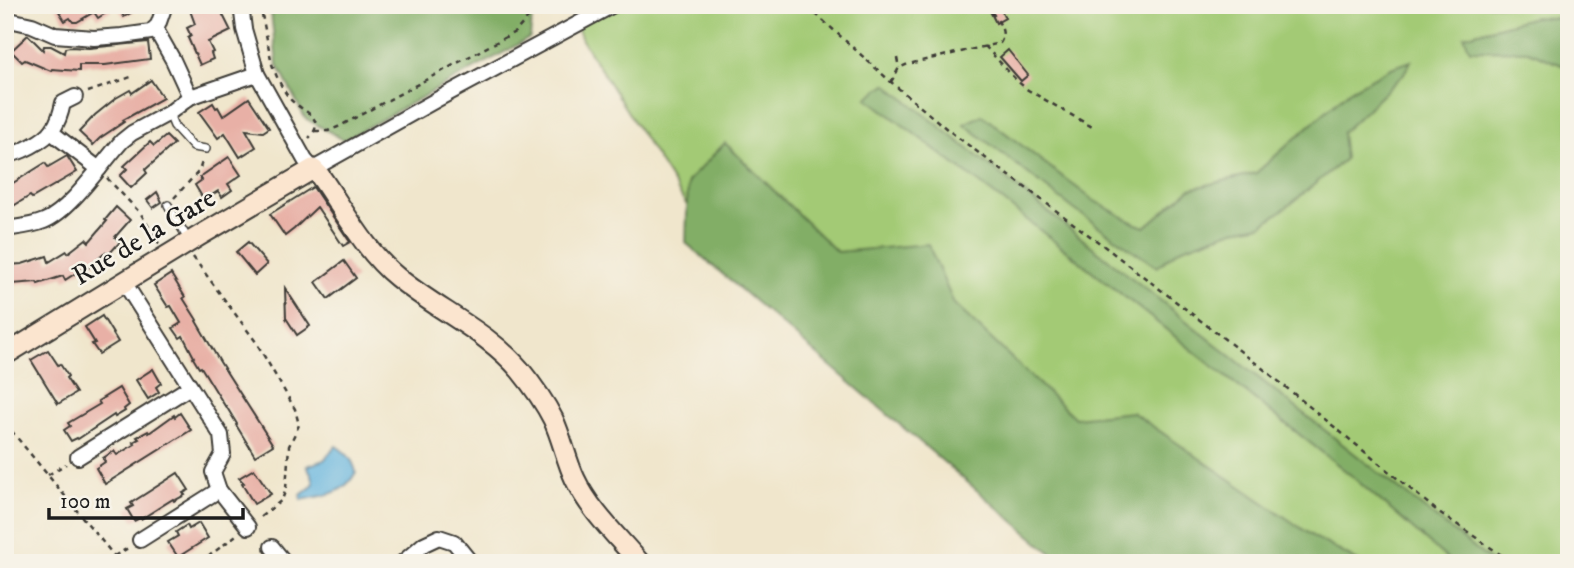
<svg xmlns="http://www.w3.org/2000/svg" width="1574" height="568" font-family="'IM FELL DW Pica',serif">
  <rect width="100%" height="100%" fill="#f7f3e8"/>
  <filter id="ink" filterUnits="userSpaceOnUse"><feTurbulence type="fractalNoise" baseFrequency=".0143" numOctaves="2"/><feDisplacementMap in="SourceGraphic" scale="14" xChannelSelector="R" yChannelSelector="G"/><feConvolveMatrix kernelMatrix="1 2 1 2 8 2 1 2 1" color-interpolation-filters="sRGB"/></filter>
  <filter id="wash" filterUnits="userSpaceOnUse"><feTurbulence type="fractalNoise" baseFrequency=".00686" numOctaves="4" result="noise"/><feDisplacementMap in="SourceGraphic" scale="28" xChannelSelector="R" yChannelSelector="G"/><feGaussianBlur stdDeviation="1.57" result="paint"/><feColorMatrix in="noise" values="0 0 0 0 0 0 0 0 0 0 0 0 0 0 0 0 0 1.4 0 .05"/><feComposite in="paint" operator="in"/></filter>
  <g filter="url(#wash)">
    <rect width="100%" height="100%" fill="#f0e6cc"/>
    <path fill="#a3ca74" stroke="#607348" stroke-width="2" d="M569,5H1569V563H1098L690,210L582,40Z"/>
    <g fill="#82ae66" stroke="#4f6541" stroke-width="2">
      <path d="M270,5H533L530,38L344,140L305,118L277,64Z"/>
      <path d="M1534,17L1569,19V68L1528,51L1470,50L1464,36Z"/>
      <path d="M1411,61L1403,75L1342,133L1345,159L1292,203L1262,225L1234,230L1180,249L1157,267L1075,210L964,124L982,115L1093,200L1136,224L1145,227L1190,189L1256,173L1350,90L1391,68Z"/>
      <path d="M886,84L1493,563H1452L1347,472L1003,201L867,98Z"/>
      <path d="M725,143L837,252L928,244L954,304L1075,418L1132,412L1314,537L1361,563H1064L1039,543L686,243L688,181Z"/>
    </g>
    <path fill="#63b4de" stroke="#40687d" stroke-width="2" d="M336,446C347,453 353,460 356,472C343,496 324,495 301,500V495L311,487L314,483L312,475L307,466L324,460Z"/>
    <g id="blocks">
      <g fill="#e8b0a6">
        <path d="M55,5H144L124,17L117,6L98,18L94,12L77,22H73L70,18L65,21Z"/>
        <path d="M188,5H218L231,31L208,42L213,52L211,53L213,59L200,65L188,38L191,36L187,28L195,24Z"/>
        <path d="M987,5H999L1005,18L996,23Z"/>
        <path d="M28,35L43,50L44,46H51L64,53L65,48L70,47L89,48L148,42L150,59L105,65H79V71L52,69L51,71L25,60L22,62L11,51Z"/>
        <path d="M1008,50L1028,75L1021,81L1000,57Z"/>
        <path d="M151,80L163,98L123,120L124,122L100,138L93,145L79,132L95,115L116,98L130,90L132,93Z"/>
        <path d="M249,98L269,128L263,132L246,130L256,147L240,157L225,133L218,138L199,112L213,103L216,108L218,107L223,116Z"/>
        <path d="M166,136L174,144L145,170L147,173L131,188L120,176L127,169L124,166L150,142L154,146Z"/>
        <path d="M67,156L77,172L32,198L30,196L8,209L5,201V188L45,163L48,167Z"/>
        <path d="M229,157L241,175L228,184L232,190L222,197L218,191L204,200L195,185L202,180L200,177Z"/>
        <path d="M313,187L350,242L343,246L317,207L294,229L285,236L270,214Z"/>
        <path d="M157,192L162,202L153,208L147,200Z"/>
        <path d="M116,207L130,220L115,237L120,242L109,254L106,252L88,268L87,266L65,280L63,276L38,284L37,282L12,284L9,265L22,264L47,256L49,262L67,251L68,253L86,239L89,242L107,221L105,220Z"/>
        <path d="M248,242L267,264L255,275L236,252Z"/>
        <path d="M344,261L356,278L328,299L316,282Z"/>
        <path d="M171,274L185,297L183,298L197,320L196,321L220,362L273,445L255,456L236,425L237,424L226,406H225L201,367L199,368L193,358L194,357L183,336L180,338L173,328L181,323L171,306L168,307L154,285Z"/>
        <path d="M285,288L310,326L297,335L286,318Z"/>
        <path d="M102,316L118,342L99,354L92,344L95,343L85,327Z"/>
        <path d="M48,350L58,365L60,364L68,376L66,378L76,393L58,404L31,360Z"/>
        <path d="M153,369L161,383L156,387L159,392L148,399L136,380Z"/>
        <path d="M119,388L129,405L124,409L125,411L115,417L114,415L78,439L77,438L71,441L64,430L70,426L68,423L100,404L98,401Z"/>
        <path d="M180,413L191,430L105,484L96,468L105,462L103,458L114,451L117,455L135,444L133,442L139,439L137,437L148,431L149,433L174,415L175,417Z"/>
        <path d="M254,469L271,494L254,504L242,484L244,483L239,478Z"/>
        <path d="M178,473L189,490L183,493L185,495L174,501L173,499L141,519L140,518L134,521L127,509L133,506L131,503Z"/>
        <path d="M199,523L208,538L178,557L168,542L178,536L176,532L187,525L189,529Z"/>
      </g>
    </g>
  </g>
  <g filter="url(#ink)">
    <use href="#blocks" fill-opacity="0" stroke="#3c3a36" stroke-width="2"/>
    <g fill="none" stroke-linecap="round" stroke-linejoin="round">
      <defs>
        <g id="lane">
          <path d="M808,5H812"/>
          <path d="M169,114L174,126L193,147L206,149"/>
          <path d="M168,205L189,241"/>
        </g>
        <g id="street">
          <path d="M241,5L244,29L257,74L305,160L313,169L438,99L613,5"/>
          <path d="M5,19L32,25L55,35L94,38L122,36L151,32L158,25L165,5"/>
          <path d="M155,28L173,60L190,97"/>
          <path d="M51,132L99,169"/>
          <path d="M5,155C18,155 46,140 53,129C59,121 61,113 63,103L75,97"/>
          <path d="M5,229C18,227 32,226 44,221C70,211 102,163 122,141L132,133L169,113L190,97L257,74"/>
          <path d="M124,282L221,435L223,454L213,472L219,490L248,527"/>
          <path d="M78,457L190,387"/>
          <path d="M140,540L219,490"/>
          <path d="M272,547L285,563"/>
          <path d="M402,563L424,544L439,537L454,542L471,563"/>
        </g>
        <path id="secondary" d="M5,355L199,236L313,169L320,176C344,210 365,251 397,277C437,310 487,331 520,370C533,386 544,401 553,419C562,438 566,460 575,479C590,511 617,536 640,563"/>
      </defs>
      <use href="#lane" stroke="#3c3a36" stroke-width="10"/>
      <use href="#street" stroke="#3c3a36" stroke-width="18"/>
      <use href="#secondary" stroke="#3c3a36" stroke-width="23"/>
      <g stroke="#3c3a36" stroke-width="2.5" stroke-dasharray="5 5" stroke-linecap="butt">
        <path d="M260,5L272,64C276,76 283,91 291,100C303,112 328,118 309,138"/>
        <path d="M785,5L801,11"/>
        <path d="M815,14L817,15L891,82L948,130L1109,250L1266,371L1436,510L1513,563"/>
        <path d="M985,46L1017,81L1028,90L1094,128"/>
        <path d="M897,58L899,68"/>
        <path d="M891,82L899,68L908,64L1000,43C1009,30 994,17 987,5"/>
        <path d="M88,92L131,77"/>
        <path d="M315,131H328L338,127L515,32L540,5"/>
        <path d="M107,178L141,214L159,244"/>
        <path d="M174,198L199,171L203,159"/>
        <path d="M193,257L256,342L295,409L299,425L289,446L286,489L282,500L258,519"/>
        <path d="M5,423L120,563"/>
        <path d="M48,475L66,464"/>
        <path d="M114,556L130,547"/>
        <path d="M200,563L239,533"/>
      </g>
      <use href="#lane" stroke="#fff" stroke-width="7"/>
      <use href="#street" stroke="#fff" stroke-width="14"/>
      <use href="#secondary" stroke="#fbe5cf" stroke-width="19"/>
    </g>
  </g>
  <g text-anchor="middle" dominant-baseline="central" stroke-width="5" stroke-linejoin="round" paint-order="stroke">
    <g font-size="28" fill="#1c1c1c" stroke="#f7f3e8">
      <text transform="translate(144 237) rotate(-31)">Rue de la Gare</text>
    </g>
  </g>
  <rect width="1574" height="568" fill="none" stroke="#f7f3e8" stroke-width="28"/>
  <path d="M49 508v10h194v-10" fill="none" stroke="#1c1c1c" stroke-width="3.5"/>
  <text x="60" y="508" font-size="21" fill="#1c1c1c" stroke="#f7f3e8" stroke-width="5" paint-order="stroke">100 m</text>
</svg>
